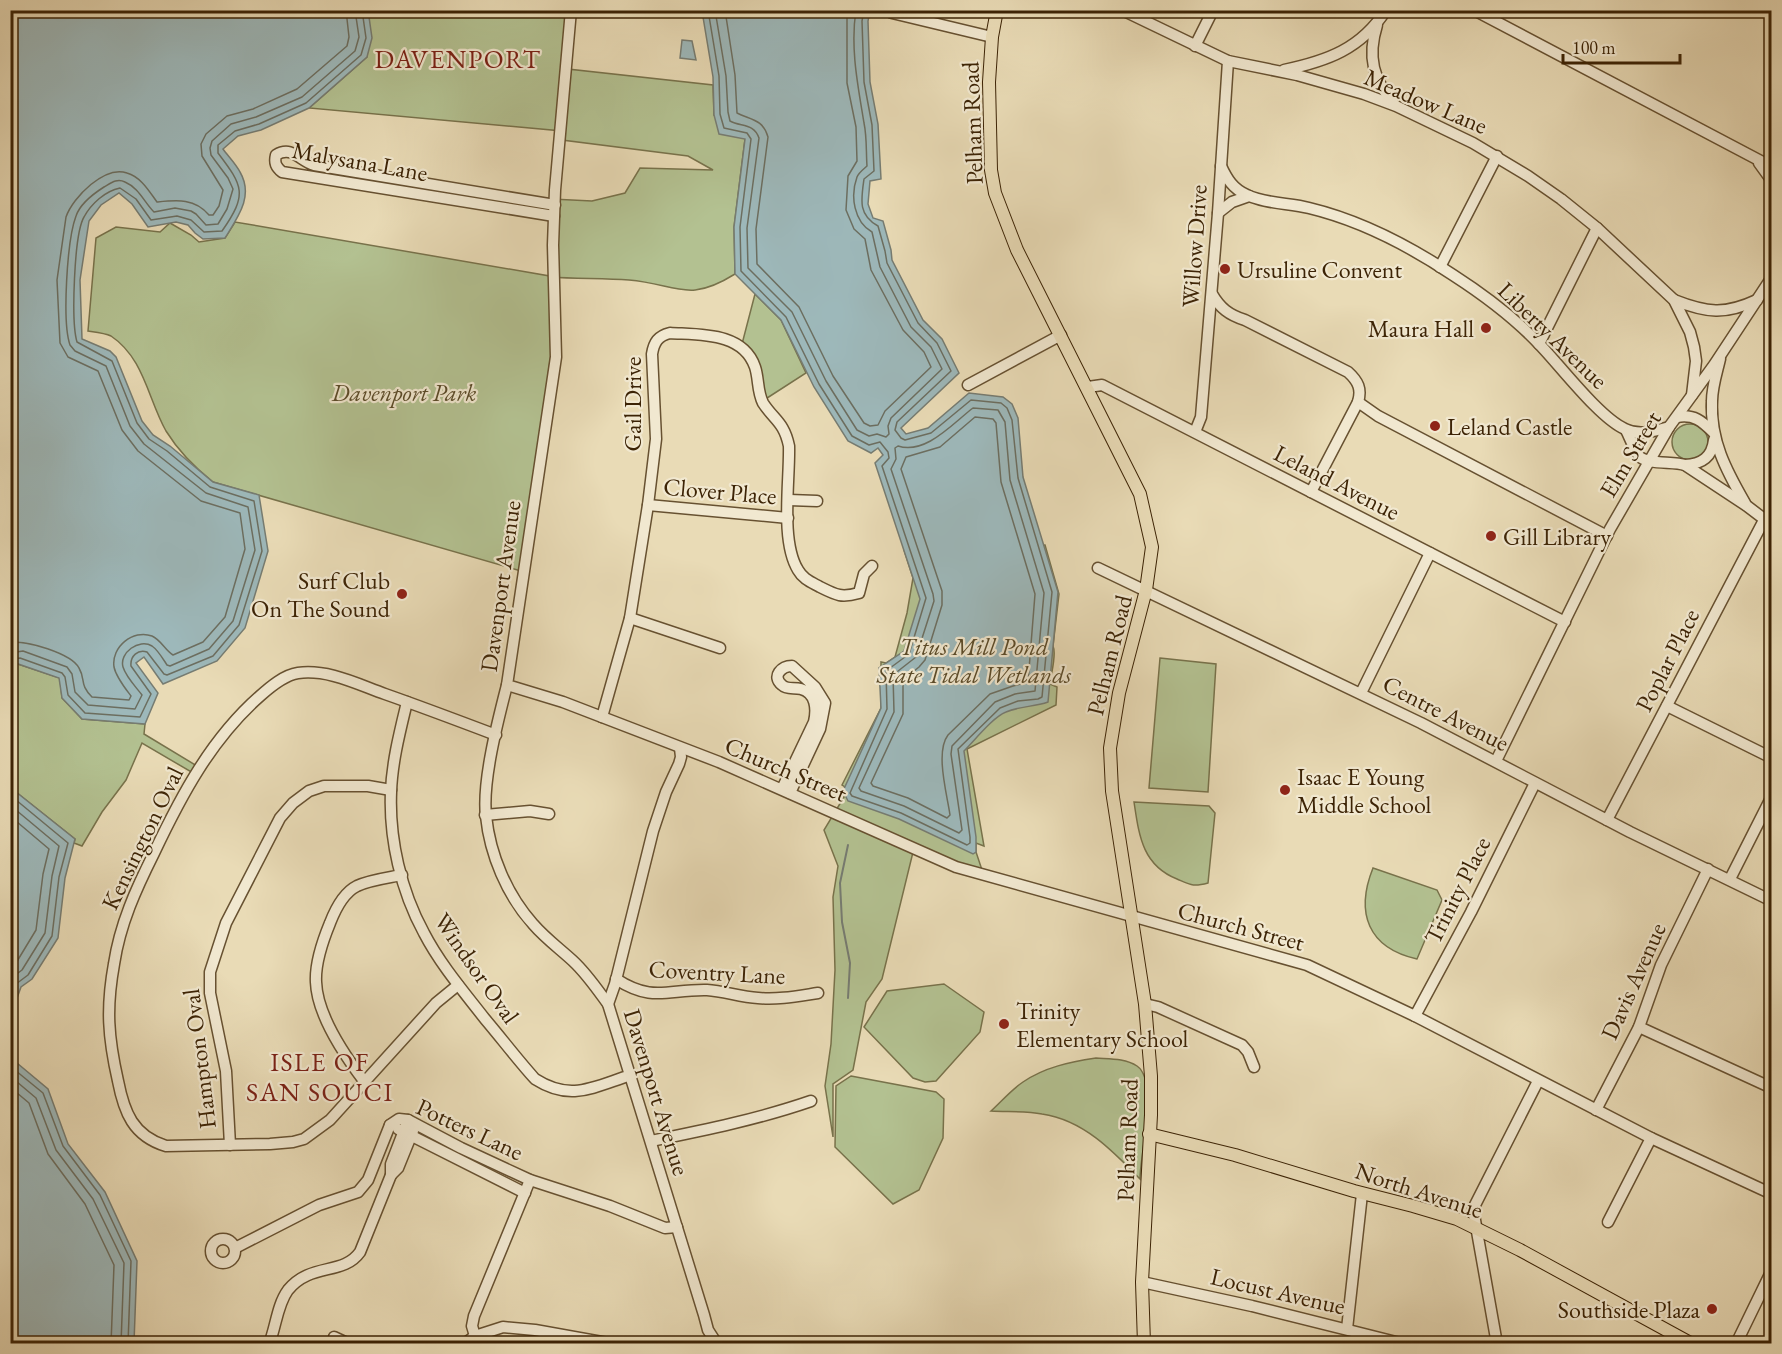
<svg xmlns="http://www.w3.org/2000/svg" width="1782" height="1354" font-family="'EB Garamond',serif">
  <rect width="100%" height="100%" fill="#e9dbb6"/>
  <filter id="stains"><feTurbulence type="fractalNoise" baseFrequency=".00333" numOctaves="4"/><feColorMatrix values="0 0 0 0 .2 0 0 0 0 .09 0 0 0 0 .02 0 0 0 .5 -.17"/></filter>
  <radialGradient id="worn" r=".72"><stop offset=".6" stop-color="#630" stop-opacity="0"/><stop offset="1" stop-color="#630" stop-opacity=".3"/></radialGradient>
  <g fill="#b3c191" stroke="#78724b" stroke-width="1.5">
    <path d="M368,11H573L568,69L713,85L714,115L745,139L734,227L735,274C687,304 677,284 629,280C603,278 577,279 550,277L551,354L521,571L213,482C194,467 179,452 166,431C148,399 144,358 111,336C105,333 95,332 88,331L96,238L116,227L160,232L170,223L191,235L199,242L225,238L235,222L550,276L552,199L592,201L625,193L640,168L713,170L688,156L562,140V131L309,108L367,57Z"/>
    <path d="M755,294L781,320L806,373L764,400L742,344Z"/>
    <circle cx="1690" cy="442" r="18"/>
    <path d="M1045,545L1059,594L1053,646C1057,654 1051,673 1050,684L1057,687L1056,705L967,749L984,846L976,843V852L984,876L914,848L882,979L866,1002L853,1070L833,1084V1137L825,1086L831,1044L835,970L833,897L838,866L824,830L844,797L843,791L845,787L842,785L881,708V662L886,663L895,657L907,613L913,578L904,550Z"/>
    <path d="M1160,658L1216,664L1208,792L1149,788Z"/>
    <path d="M18,664L60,678L62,698L82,719L145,724L144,734L197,766L193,773L142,743L126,780L102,812L82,846L74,843L75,839L11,788L10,673Z"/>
    <path d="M1134,802L1209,806L1215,813L1208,883C1193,887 1191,885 1177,879C1142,865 1139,835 1134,802Z"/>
    <path d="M1373,868L1437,890L1442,900L1417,959C1368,948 1355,913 1373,868Z"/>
    <path d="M944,984L984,1012L980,1032L936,1081L925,1082L913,1078L864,1027L887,991Z"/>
    <path d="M1096,1058C1109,1059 1125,1058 1137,1066C1159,1081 1140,1154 1140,1179C1112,1150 1083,1120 1042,1114C1025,1111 1008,1112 991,1111C1001,1102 1011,1090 1023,1082C1045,1067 1070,1062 1096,1058Z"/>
    <path d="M851,1076L936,1092L944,1099L943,1138L919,1190L893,1204L835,1147L836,1086Z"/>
  </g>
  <g fill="#9db8ba" stroke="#767c72" stroke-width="1.5">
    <path d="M11,10H368L372,38L367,57L309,108L261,130L238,136L223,149C228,156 236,164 240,172C254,196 238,217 225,238L203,239L195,233L188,225L176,222L148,227L132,204L119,193L101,205L89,221L80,280L82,339L110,351L116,357L142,421L153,435L170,446L213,482L259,495L268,551L245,628L217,661L163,684L144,657L136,663L158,693L145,724L82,719L62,698L59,678L18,664L11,673Z"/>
    <path d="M702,11H870L868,21L870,82L878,124L881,179L870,181L868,204L873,218L883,221L891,250L892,260L923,320L942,339L959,373L901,428L906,434L928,428L969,393L1003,397L1012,404L1018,418L1023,477L1058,592L1048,702C1034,707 1020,706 1006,712C993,717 975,740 964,751L976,837V852L973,854L899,819L848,801L843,791L881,708L879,668L904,651L920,599L875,463L883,455L878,448L871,453L848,441L814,387L781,320L735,274L734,227L745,139L719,134L714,115L713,77Z"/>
    <path d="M682,40L692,41L696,60L680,58Z"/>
    <path d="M11,788L75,839L65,878L58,938L32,979L21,987L11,1015Z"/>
    <path d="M11,1058L48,1089L68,1144L105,1192L137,1261L134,1343H11Z"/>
  </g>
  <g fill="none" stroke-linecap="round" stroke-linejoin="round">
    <g stroke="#6c6e60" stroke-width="1.5">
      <path d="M708,10L719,76L720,114L724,128L747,133L751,139L740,227L741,271L786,317L819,384L852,436L869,445L880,442L888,452L889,458L882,466L926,598L909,654L886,671L887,709L850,793L852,796L901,813L967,845L970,843V837L958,749L1000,708L1018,701L1038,699L1042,697L1052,592L1018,478L1012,420L1007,408L1001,403L971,400L931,433L905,440L901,438L895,430L897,422L951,371L937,343L918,323L887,263L885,251L878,226C858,215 861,200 864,179L874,171L872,125L864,82L862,21L864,10"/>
      <path d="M715,10L726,76L728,112L730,121C741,127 754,123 759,138L747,228L748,268L792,312L826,381L857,430L869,436L877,434L886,437L889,434L888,426L891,418L942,369L931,347L911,327L880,267L872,232C854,222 850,196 857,177C859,172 864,169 867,166C866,152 867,137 864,123C858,86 850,48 856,10"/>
      <path d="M725,10L735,75L737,113C751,120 763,119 768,137L756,229L757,264L799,307L833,376L864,423L870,426L878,425L885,411L931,367L924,352L903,330L871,270L865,239L854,229L846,210L848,176L857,161L856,127L847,83V10"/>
      <path d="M973,408L998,410L1005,422L1010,480L1044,593L1035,691L1015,694L995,702L952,746L951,754L962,830L959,833L904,806L861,791L859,788L894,712L893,675L916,657L934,601L933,594L891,469L896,459L895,448L898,446C926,455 953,423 973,408Z"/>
      <path d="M975,417L993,419L996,423L1001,482L1035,594L1028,682L1013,686L990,694L948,735C935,752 947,794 950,815L947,818L908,798L873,786L871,783L903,714V680L919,667L925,660L942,605V591L901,469L906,457L940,447Z"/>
      <path d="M10,643C25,639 72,654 79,668C86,680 79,684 92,697L129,700L131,696C125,688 116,677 114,667C111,647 133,629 152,636C161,640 165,650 173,655L203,642L225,617L245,549L240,513L201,501L138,451L122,430L98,371L68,357L60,343L57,280L66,217C73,197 105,165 127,173C141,177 149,191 157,202C177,200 195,198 209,215H213L219,206L223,190L202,156L201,144L206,134L227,116L253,109L297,89L347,46L349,37L346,10"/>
      <path d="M10,653L23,651L67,667L72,674L75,692L88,705L135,709L142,695C136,687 126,677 123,667C119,653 139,638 152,646C158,650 163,659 167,665L170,666L209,649L233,621L255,550L248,507L206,493L144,444L130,426L106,366L75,351L70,345C62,322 67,240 76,216C80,204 93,194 104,187C111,183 117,178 125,182C139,188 144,202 154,212L175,208L191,211L196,214L206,225L218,224L227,209L233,189L228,178L211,155L210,148L212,141L231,124L256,117L302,97L355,51L359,37L355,10"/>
      <path d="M10,664L15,659L20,658L62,673L65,677L68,695L85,713L140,717L151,694L131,666C130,656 138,649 147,652L164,674L167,675L213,656L239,625L262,551L254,501L210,487L167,451L149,439L137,423L112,361L77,342C71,322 74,234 84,217C91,204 105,191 120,188L136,199L151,220L177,216L191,220L204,232L222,231C248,194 243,186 218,153V145L235,131L259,124L306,103L361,55L366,38L362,10"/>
      <path d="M10,795L68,843L59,877L52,936L28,975L16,984L10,998"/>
      <path d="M10,805L59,846L52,876L45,933L22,970L10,979"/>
      <path d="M10,816L49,849L43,874L36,930L16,963L10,967"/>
      <path d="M10,1066L43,1093L63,1146L100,1195L131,1261L128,1344"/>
      <path d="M10,1076L36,1098L56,1150L93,1199L124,1263L121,1344"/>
      <path d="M10,1087L29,1103L48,1154L85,1204L114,1265L111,1344"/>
    </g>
    <path stroke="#767c72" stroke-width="2" d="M848,845L840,883L842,922L850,963L848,998"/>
    <defs>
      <g id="minor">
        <path d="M571,10L555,190L553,245L556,357L507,685L563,702L719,762L956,867L1307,965L1415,1016L1651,1138L1772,1194"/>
        <path d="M1122,10L1228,61L1297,75L1364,94L1396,106L1473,143L1528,176L1561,199L1597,228L1674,300L1690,332L1694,347L1696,361L1692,395"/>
        <path d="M1474,10L1772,167"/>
        <path d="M892,13L992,37"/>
        <path d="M1377,25C1367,57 1373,80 1395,105"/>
        <path d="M1195,46L1213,10"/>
        <path d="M1284,70C1327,61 1361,49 1386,10"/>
        <path d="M1759,163L1772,181"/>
        <path d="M1221,166C1227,179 1233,189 1247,195C1266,204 1290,203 1309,208C1359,220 1411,247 1453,275C1484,295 1516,319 1541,346C1562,368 1600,418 1625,429C1639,436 1655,431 1669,427"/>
        <path d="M1218,213L1232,202L1249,196"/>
        <path d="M554,216L282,172C276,167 274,163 276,155C292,145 300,161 314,165L555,205"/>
        <path d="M1440,267L1497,156"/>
        <path d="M1212,294C1220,308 1229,315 1245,320L1348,372C1358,381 1362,389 1358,402L1311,492"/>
        <path d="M1674,300C1707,313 1725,315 1757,300"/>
        <path d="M1539,344L1597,228"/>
        <path d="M1720,359C1717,372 1712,387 1712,401C1710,440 1726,470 1745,503"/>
        <path d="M968,385L1061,335"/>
        <path d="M1088,387L1102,385L1565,622"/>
        <path d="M1358,402L1378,416L1607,536"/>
        <path d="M1677,417C1694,414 1702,421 1714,433"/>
        <path d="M1626,430C1630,438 1634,449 1639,456C1647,465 1673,461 1685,465L1747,506L1772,525"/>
        <path d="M1195,432L1201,417L1218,213L1228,61"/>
        <path d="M1685,465C1702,464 1712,457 1714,440"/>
        <path d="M789,500L817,501"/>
        <path d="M648,505L788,518"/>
        <path d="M1098,568L1421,723L1630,832L1772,901"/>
        <path d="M630,618L720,648"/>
        <path d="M507,685C498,720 482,781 486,816C490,855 507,895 533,924C545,938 560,949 573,961C587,974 597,989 608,1004L704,1315L708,1330L717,1344"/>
        <path d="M1361,693L1430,553"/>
        <path d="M407,702C400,731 392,762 391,792C389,839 401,891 424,933C440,964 464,992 485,1019C502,1039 517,1059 535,1079C571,1102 593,1087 631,1075"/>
        <path d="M1667,706L1772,758"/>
        <path d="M602,717L630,618L648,505L656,439L652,354C654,342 658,336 670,333C700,335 743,332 755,367C759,379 757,391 763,403C774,420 784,422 789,446C790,480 780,541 798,570C803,579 811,582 820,587C836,595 841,598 859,593L864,574L872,566"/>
        <path d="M1496,761L1610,529L1669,427L1714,365L1772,277"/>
        <path d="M782,789L814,722C817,709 816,693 801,689C794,687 787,690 782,685C771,676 782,666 792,666L815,687L825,703L820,729L790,793"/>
        <path d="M485,815L530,811L549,814"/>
        <path d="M1607,820L1764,520"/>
        <path d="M1730,879L1772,796"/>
        <path d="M616,979C653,1003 668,989 707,990C724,991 740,997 758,998C778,1000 798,996 818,993"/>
        <path d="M458,985L436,1003L330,1120L304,1139L293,1142L270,1144L166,1146C133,1136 124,1112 118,1081C108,1037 106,1008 114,964C120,924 136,889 154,853C181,796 211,739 260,696C270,687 284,675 298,673C328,669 357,684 385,694C422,707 459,721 496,735"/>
        <path d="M608,1004L615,984L653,831L666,792L679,764L681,757L680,748"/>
        <path d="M1145,1004L1158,1007L1242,1045L1248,1052L1254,1067"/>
        <path d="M1415,1016L1471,912L1535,783"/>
        <path d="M1639,1027L1772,1088"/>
        <path d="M364,1081C345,1056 317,1014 316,982C315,963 323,940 330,923C335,910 343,893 357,886C370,880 387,878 402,875"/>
        <path d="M1596,1110L1639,1027L1661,965L1708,869"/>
        <path d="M390,1125L399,1119L408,1120L461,1148L530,1180L610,1206L665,1228L677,1227"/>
        <path d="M398,1129L525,1193"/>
        <path d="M651,1141C705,1130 759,1119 811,1101"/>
        <path d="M230,1145L226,1071L210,993V972L226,923L280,818L293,803L309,791L324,786H368L391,790"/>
        <path d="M391,1175L398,1168L413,1131"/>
        <path d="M1608,1222L1651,1138"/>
        <circle cx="223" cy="1251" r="12"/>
        <path d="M235,1248L319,1205L358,1192L368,1180L390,1125"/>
        <path d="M1142,1282L1252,1306L1404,1344"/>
        <path d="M1347,1329L1362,1194"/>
        <path d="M475,1336L472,1326L474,1316L530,1180"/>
        <path d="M334,1337L349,1344"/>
        <path d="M269,1344C276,1327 277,1305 288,1290C311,1262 343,1276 360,1252L391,1175V1164L408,1120"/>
        <path d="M464,1344L475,1336L503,1327L535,1330L613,1344"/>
        <path d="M1497,1344L1473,1209L1538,1081"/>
        <path d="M1736,1344L1772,1270"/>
      </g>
      <g id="major">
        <path d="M997,10L992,37L989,82L991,170L995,193L1017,250L1140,494L1152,547L1146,590L1119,693L1110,748L1112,791L1145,1004L1151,1076V1115L1142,1282L1144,1344"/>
        <path d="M1149,1134L1235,1155L1354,1191L1413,1206L1457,1219L1520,1250L1692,1344"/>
      </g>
    </defs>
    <use href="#minor" stroke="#675131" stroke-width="13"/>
    <use href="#major" stroke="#3c2305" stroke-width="14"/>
    <use href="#minor" stroke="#f1e8d0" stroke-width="10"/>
    <use href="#major" stroke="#e9dbb6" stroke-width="12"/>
  </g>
  <g fill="#8f2418" stroke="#f1e8d0" stroke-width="2">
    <circle cx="1225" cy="269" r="6"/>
    <circle cx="1486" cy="328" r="6"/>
    <circle cx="1435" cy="426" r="6"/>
    <circle cx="1491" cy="536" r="6"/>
    <circle cx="402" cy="594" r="6"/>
    <circle cx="1285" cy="790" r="6"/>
    <circle cx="1004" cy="1024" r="6"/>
    <circle cx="1712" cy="1309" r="6"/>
  </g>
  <g text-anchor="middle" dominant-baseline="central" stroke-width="4.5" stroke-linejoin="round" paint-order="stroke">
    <g font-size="24" fill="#3c2305" stroke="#f1e8d0">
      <text transform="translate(1426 101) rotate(23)">Meadow Lane</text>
      <text transform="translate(972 123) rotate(-92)">Pelham Road</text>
      <text transform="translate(360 161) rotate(10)">Malysana Lane</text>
      <text transform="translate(1194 246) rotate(-86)">Willow Drive</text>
      <text transform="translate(1553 335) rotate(44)">Liberty Avenue</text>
      <text transform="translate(632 404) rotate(-90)">Gail Drive</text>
      <text transform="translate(1630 454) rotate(-59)">Elm Street</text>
      <text transform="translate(1337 482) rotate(27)">Leland Avenue</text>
      <text transform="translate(720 491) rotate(5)">Clover Place</text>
      <text transform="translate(500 586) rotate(-82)">Davenport Avenue</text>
      <text transform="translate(1109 655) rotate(-76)">Pelham Road</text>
      <text transform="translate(1667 660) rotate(-63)">Poplar Place</text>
      <text transform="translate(1446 713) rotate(27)">Centre Avenue</text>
      <text transform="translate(786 769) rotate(23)">Church Street</text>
      <text transform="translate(142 838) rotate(-64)">Kensington Oval</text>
      <text transform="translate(1457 890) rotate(-63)">Trinity Place</text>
      <text transform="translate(1241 926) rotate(15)">Church Street</text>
      <text transform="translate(477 968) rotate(55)">Windsor Oval</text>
      <text transform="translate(717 972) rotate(3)">Coventry Lane</text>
      <text transform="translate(1633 981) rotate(-66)">Davis Avenue</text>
      <text transform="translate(199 1059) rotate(-97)">Hampton Oval</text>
      <text transform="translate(657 1092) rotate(73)">Davenport Avenue</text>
      <text transform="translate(470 1129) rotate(25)">Potters Lane</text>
      <text transform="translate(1127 1140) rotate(-88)">Pelham Road</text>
      <text transform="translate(1419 1190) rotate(18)">North Avenue</text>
      <text transform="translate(1278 1291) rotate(13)">Locust Avenue</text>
    </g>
    <g font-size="24" fill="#3c2305" stroke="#f1e8d0" text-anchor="start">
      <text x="1237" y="269">Ursuline Convent</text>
      <text x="1474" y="328" text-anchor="end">Maura Hall</text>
      <text x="1447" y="426">Leland Castle</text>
      <text x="1503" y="536">Gill Library</text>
      <text x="390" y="580" text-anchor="end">Surf Club<tspan x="390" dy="28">On The Sound</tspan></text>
      <text x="1297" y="776">Isaac E Young<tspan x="1297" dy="28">Middle School</tspan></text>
      <text x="1016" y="1010">Trinity<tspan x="1016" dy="28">Elementary School</tspan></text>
      <text x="1700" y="1309" text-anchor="end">Southside Plaza</text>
    </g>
    <g font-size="24" font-style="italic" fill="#5a4a28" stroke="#f1e8d0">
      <text x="404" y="392">Davenport Park</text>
      <text x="974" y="646">Titus Mill Pond<tspan x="974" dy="28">State Tidal Wetlands</tspan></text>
    </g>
    <g font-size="26" letter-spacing="1.5" fill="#7a1f14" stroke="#f1e8d0">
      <text x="458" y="59">DAVENPORT</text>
      <text x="320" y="1062">ISLE OF<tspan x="320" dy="30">SAN SOUCI</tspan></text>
    </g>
  </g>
  <rect width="1782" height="1354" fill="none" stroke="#e9dbb6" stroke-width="36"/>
  <rect x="12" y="12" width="1758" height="1330" fill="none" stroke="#3c2305" stroke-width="3"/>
  <rect x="18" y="18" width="1746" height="1318" fill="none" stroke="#3c2305" stroke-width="1.5"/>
  <path d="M1563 54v9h117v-9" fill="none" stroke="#3c2305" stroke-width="3"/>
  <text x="1572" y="54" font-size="18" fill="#3c2305" stroke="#f1e8d0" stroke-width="4.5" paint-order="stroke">100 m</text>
  <rect width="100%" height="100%" filter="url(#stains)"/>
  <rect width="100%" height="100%" fill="url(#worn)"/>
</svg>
